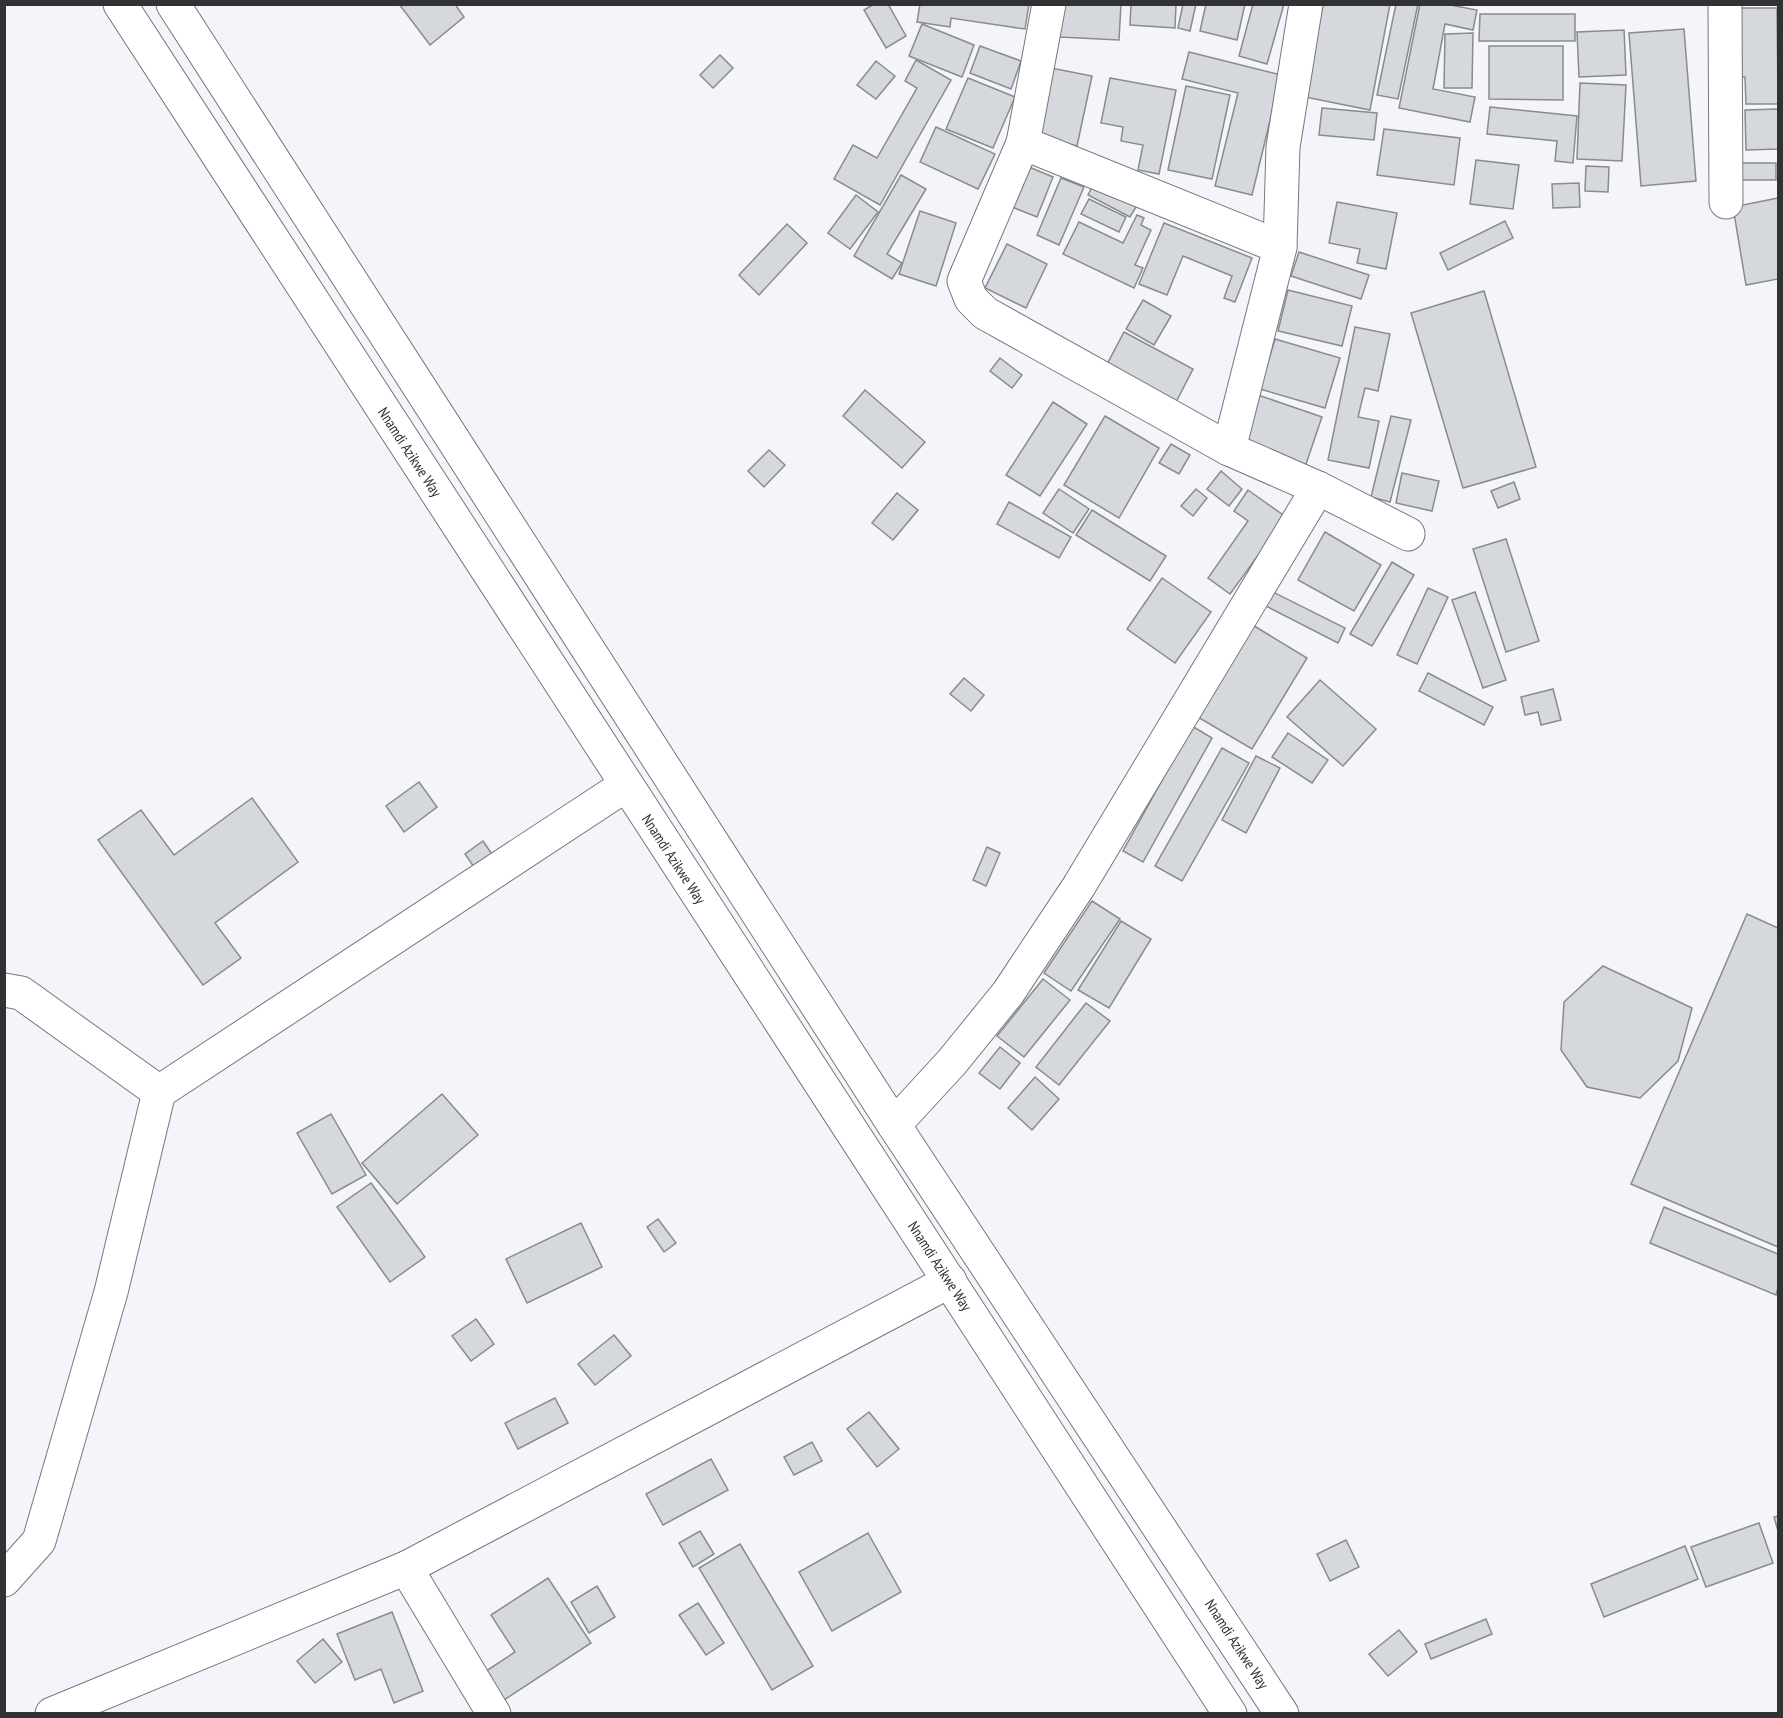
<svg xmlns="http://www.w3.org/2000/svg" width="1783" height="1718" font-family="'PT Sans Narrow',sans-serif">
  <rect width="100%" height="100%" fill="#f5f4fa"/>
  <g fill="#d5d8dd" stroke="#888b90" stroke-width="1.5">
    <path d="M399,4H455L464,17L430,45Z"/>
    <path d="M874,4H888L906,36L886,48L864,10Z"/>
    <path d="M920,4H1029L1025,29L951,18L950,27L917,22Z"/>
    <path d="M1062,4H1121L1119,40L1060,37Z"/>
    <path d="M1131,4H1176L1175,28L1130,25Z"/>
    <path d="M1183,4H1196L1190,31L1178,28Z"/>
    <path d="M1206,4H1245L1237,40L1200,31Z"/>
    <path d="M1253,4H1284L1267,64L1239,56Z"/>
    <path d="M1323,4H1390L1370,110L1305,97Z"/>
    <path d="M1396,4H1418L1398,99L1377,95Z"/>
    <path d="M1420,4H1445L1477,10L1473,30L1445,24L1433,89L1475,97L1470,122L1399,108Z"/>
    <path d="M1734,8H1777L1778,104H1746L1745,77H1735Z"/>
    <path d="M1480,14H1575V41H1479Z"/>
    <path d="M922,24L974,45L962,77L909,56Z"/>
    <path d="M1684,29L1696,181L1641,186L1629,33Z"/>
    <path d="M1624,30L1626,75L1579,77L1577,32Z"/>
    <path d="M1473,33L1472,88H1444L1445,34Z"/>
    <path d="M980,46L1021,61L1011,89L970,73Z"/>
    <path d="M1489,46H1563V100L1489,99Z"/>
    <path d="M1189,52L1281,75L1252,195L1215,186L1238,93L1182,79Z"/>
    <path d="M720,55L733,68L713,88L700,75Z"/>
    <path d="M916,60L951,80L880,205L834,179L853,145L877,158L917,88L905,81Z"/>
    <path d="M876,61L895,76L876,99L857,85Z"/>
    <path d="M1051,68L1092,76L1077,146L1036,137Z"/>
    <path d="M968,78L1015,97L993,148L946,129Z"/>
    <path d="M1110,78L1176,90L1159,174L1138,170L1143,145L1121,141L1123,127L1101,123Z"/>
    <path d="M1580,83L1626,85L1622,161L1577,159Z"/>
    <path d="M1186,86L1230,95L1212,179L1168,170Z"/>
    <path d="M1490,107L1577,116L1573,163L1555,161L1557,141L1487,134Z"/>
    <path d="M1322,108L1377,113L1374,140L1319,135Z"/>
    <path d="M1778,109V149L1746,150L1745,110Z"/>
    <path d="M936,127L995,154L978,189L920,162Z"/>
    <path d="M1384,129L1460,138L1454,185L1377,175Z"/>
    <path d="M1476,160L1519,165L1513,209L1470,204Z"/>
    <path d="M1741,163H1776V180H1740Z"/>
    <path d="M1586,166L1609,167L1608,192L1585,191Z"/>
    <path d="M1029,167L1053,177L1037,217L1012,207Z"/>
    <path d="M901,175L926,189L887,254L902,263L892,279L854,256Z"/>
    <path d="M1061,178L1084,187L1059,245L1037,235Z"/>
    <path d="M1096,179L1139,202L1130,217L1088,195Z"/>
    <path d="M1579,183L1580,207L1553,208L1552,184Z"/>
    <path d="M856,195L878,212L850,249L828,233Z"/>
    <path d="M1778,198V279L1746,285L1733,207Z"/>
    <path d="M1089,199L1126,217L1119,232L1081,214Z"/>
    <path d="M1337,202L1397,213L1386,269L1357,263L1360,249L1329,243Z"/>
    <path d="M920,211L956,223L936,286L899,274Z"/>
    <path d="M1137,215L1144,218L1141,225L1151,230L1135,265L1143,268L1134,288L1063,254L1079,222L1123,243Z"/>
    <path d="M1505,221L1513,238L1448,270L1440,253Z"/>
    <path d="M1164,223L1252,258L1235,302L1224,298L1232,276L1183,256L1167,295L1139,284Z"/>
    <path d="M787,224L807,243L759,295L739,275Z"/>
    <path d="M1007,244L1047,264L1026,308L985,288Z"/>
    <path d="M1299,252L1369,275L1361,299L1291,276Z"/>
    <path d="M1288,290L1352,306L1342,346L1278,331Z"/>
    <path d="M1484,291L1536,467L1463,488L1411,313Z"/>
    <path d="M1143,300L1171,316L1154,345L1126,329Z"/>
    <path d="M1355,327L1390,334L1378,391L1365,388L1358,417L1379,421L1369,468L1328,460Z"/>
    <path d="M1124,332L1193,369L1174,406L1104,370Z"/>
    <path d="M1275,339L1340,358L1325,408L1260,389Z"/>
    <path d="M1000,358L1022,375L1012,388L990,371Z"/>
    <path d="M865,390L925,442L902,468L843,416Z"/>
    <path d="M1258,395L1322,417L1305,467L1240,444Z"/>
    <path d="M1053,402L1087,424L1040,496L1006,475Z"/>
    <path d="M1105,416L1159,448L1119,518L1064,485Z"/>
    <path d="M1391,416L1411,420L1390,502L1371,497Z"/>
    <path d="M1171,444L1190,455L1179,474L1159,463Z"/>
    <path d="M769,450L785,465L764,487L748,471Z"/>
    <path d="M1221,471L1242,489L1229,506L1207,489Z"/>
    <path d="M1402,473L1439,481L1432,511L1396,503Z"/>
    <path d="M1514,482L1520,499L1498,508L1491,491Z"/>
    <path d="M1059,489L1089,509L1073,533L1043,513Z"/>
    <path d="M1196,489L1207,498L1193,516L1181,506Z"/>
    <path d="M1248,490L1286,517L1230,594L1208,578L1248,521L1234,511Z"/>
    <path d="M897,493L918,510L893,540L872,523Z"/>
    <path d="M1009,502L1071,537L1059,558L997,524Z"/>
    <path d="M1092,510L1166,556L1150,581L1076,535Z"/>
    <path d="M1325,532L1381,565L1354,611L1298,580Z"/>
    <path d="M1506,539L1539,641L1506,652L1473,549Z"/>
    <path d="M1392,562L1414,575L1372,646L1350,634Z"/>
    <path d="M1162,578L1211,612L1175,663L1127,629Z"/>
    <path d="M1428,588L1448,597L1417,664L1397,655Z"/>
    <path d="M1269,590L1345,628L1338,643L1262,604Z"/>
    <path d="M1475,592L1506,680L1483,688L1452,600Z"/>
    <path d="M1251,624L1307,658L1252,749L1196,716Z"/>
    <path d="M1428,673L1493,707L1484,725L1419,691Z"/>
    <path d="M964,678L984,695L971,711L950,694Z"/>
    <path d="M1320,680L1376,729L1343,766L1287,717Z"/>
    <path d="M1553,689L1561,720L1541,725L1538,712L1525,715L1521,697Z"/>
    <path d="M1192,726L1212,738L1143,862L1123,851Z"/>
    <path d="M1288,733L1328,760L1312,783L1272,757Z"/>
    <path d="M1222,748L1249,763L1182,881L1155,866Z"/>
    <path d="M1256,756L1280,768L1246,833L1222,820Z"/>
    <path d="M419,782L437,807L404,832L386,806Z"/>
    <path d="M252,798L298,862L215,923L241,958L203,985L98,840L141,810L174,855Z"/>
    <path d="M483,841L496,860L478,873L465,854Z"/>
    <path d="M987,847L1000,853L986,886L973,880Z"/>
    <path d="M1092,901L1120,919L1071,991L1044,973Z"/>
    <path d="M1747,914L1778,928V1247L1631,1184Z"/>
    <path d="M1121,921L1151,939L1109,1008L1078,990Z"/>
    <path d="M1603,966L1692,1008L1678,1061L1640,1098L1587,1087L1561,1050L1564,1002Z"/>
    <path d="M1043,979L1070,1000L1024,1057L997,1036Z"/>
    <path d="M1086,1003L1110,1021L1059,1085L1036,1067Z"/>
    <path d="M1000,1047L1020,1063L1000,1089L979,1073Z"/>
    <path d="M1035,1077L1059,1099L1032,1130L1008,1108Z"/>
    <path d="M442,1094L478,1135L397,1204L362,1163Z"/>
    <path d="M331,1114L366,1175L332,1194L297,1133Z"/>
    <path d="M371,1183L425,1257L390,1282L337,1207Z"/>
    <path d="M1664,1207L1778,1254V1288L1776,1295L1650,1243Z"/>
    <path d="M658,1219L676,1243L664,1252L647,1227Z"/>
    <path d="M581,1223L602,1267L527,1303L506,1259Z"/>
    <path d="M476,1319L494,1344L471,1361L452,1336Z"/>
    <path d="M614,1335L631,1356L595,1385L578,1364Z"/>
    <path d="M555,1398L568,1423L518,1449L505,1423Z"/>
    <path d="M869,1412L899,1449L877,1467L847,1429Z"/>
    <path d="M812,1442L822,1461L794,1475L784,1457Z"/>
    <path d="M711,1459L728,1490L663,1525L646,1494Z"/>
    <path d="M1778,1516V1531L1774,1517Z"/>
    <path d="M1759,1523L1773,1563L1706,1587L1691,1547Z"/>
    <path d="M700,1531L714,1554L693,1567L679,1543Z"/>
    <path d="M868,1533L901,1592L832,1631L799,1572Z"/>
    <path d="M1346,1540L1359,1567L1330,1581L1317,1554Z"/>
    <path d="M740,1544L813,1666L772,1690L699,1568Z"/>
    <path d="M1685,1546L1698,1579L1604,1617L1591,1584Z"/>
    <path d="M548,1578L591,1643L501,1702L483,1673L515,1652L491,1615Z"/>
    <path d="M597,1586L615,1617L589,1633L571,1602Z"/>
    <path d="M698,1603L724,1643L706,1655L679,1615Z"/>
    <path d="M392,1612L423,1691L394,1703L381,1669L355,1680L337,1634Z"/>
    <path d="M1486,1619L1492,1634L1431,1659L1425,1644Z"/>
    <path d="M1399,1630L1417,1652L1388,1676L1369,1654Z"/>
    <path d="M323,1639L342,1662L315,1683L297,1661Z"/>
  </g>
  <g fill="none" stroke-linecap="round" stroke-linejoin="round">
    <defs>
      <g id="minor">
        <path d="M1049,4L1023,143L964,281L971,299L985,313L1229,449L1318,488L1408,534"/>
        <path d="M1725,4L1726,202"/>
        <path d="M1023,143L1280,247"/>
        <path d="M1229,449L1280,247L1283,147L1306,4"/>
        <path d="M4,990L21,993L159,1092L111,1292L39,1541L4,1580"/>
        <path d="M159,1092L626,785"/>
        <path d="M894,1125L952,1062L1008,993L1079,886L1318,488"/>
        <path d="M406,1568L494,1714"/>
        <path d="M52,1714L406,1568L950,1281"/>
      </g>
      <g id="highway">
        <path d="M120,4L1230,1714"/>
        <path d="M173,4L894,1125L1282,1714"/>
      </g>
    </defs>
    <use href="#minor" stroke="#78777c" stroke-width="35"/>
    <use href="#highway" stroke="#78777c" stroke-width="35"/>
    <use href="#minor" stroke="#fff" stroke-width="33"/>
    <use href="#highway" stroke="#fff" stroke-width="33"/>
  </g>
  <g text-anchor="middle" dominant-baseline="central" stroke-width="4.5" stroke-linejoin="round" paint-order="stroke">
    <g font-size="15" fill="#323234" stroke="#fff">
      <text transform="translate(410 452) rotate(57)">Nnamdi Azikwe Way</text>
      <text transform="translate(674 859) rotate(57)">Nnamdi Azikwe Way</text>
      <text transform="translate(940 1266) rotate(57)">Nnamdi Azikwe Way</text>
      <text transform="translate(1237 1644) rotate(57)">Nnamdi Azikwe Way</text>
    </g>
  </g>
  <rect width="1783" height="1718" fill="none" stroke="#323234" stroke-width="12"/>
</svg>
